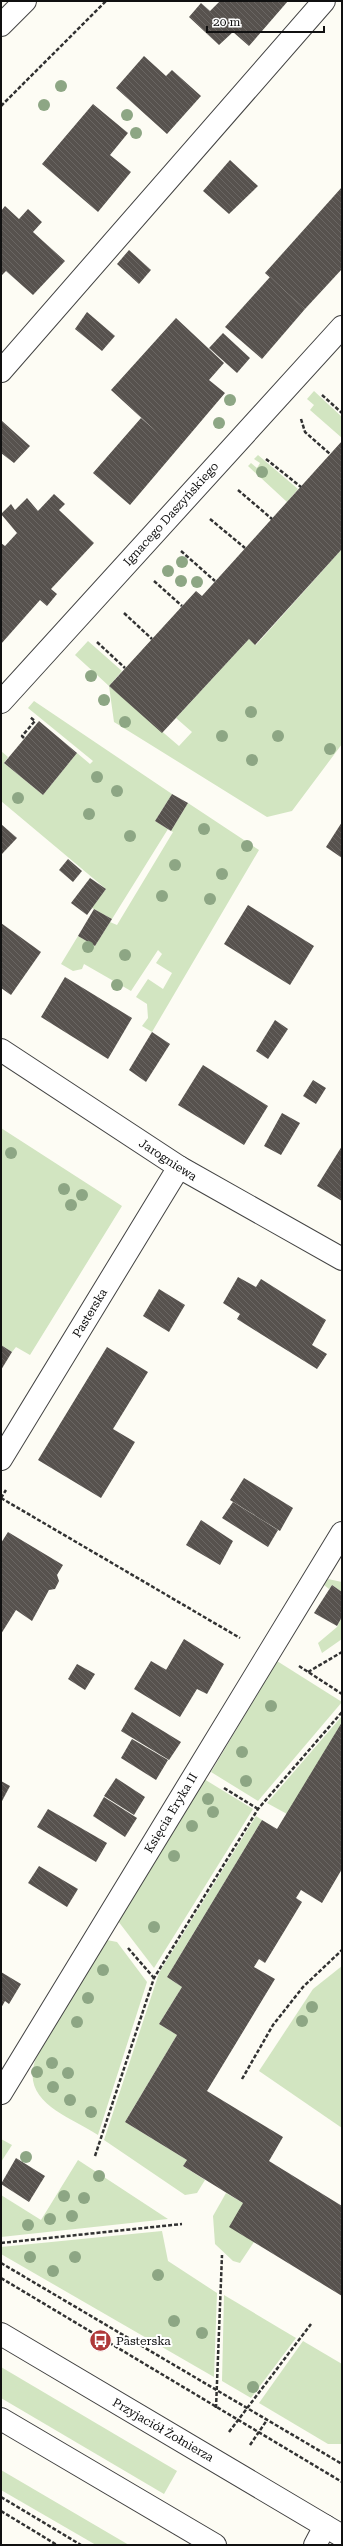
<svg xmlns="http://www.w3.org/2000/svg" width="343" height="2546" font-family="'Roboto Serif',serif">
  <defs>
    <pattern id="building-back-hatch" width="6" height="6" patternUnits="userSpaceOnUse"><rect width="6" height="6" fill="#57524e"/><path d="M-1 5l2 2M0 0l6 6M5-1l2 2" fill="none" stroke="#6a6663"/></pattern>
  </defs>
  <rect width="100%" height="100%" fill="#fdfcf4"/>
  <g fill="#d2e5c1">
    <path d="M314,391L342,417V438L310,410L314,405L307,399Z"/>
    <path d="M258,455L298,489L287,502L248,466L251,463L257,468L260,463L254,459Z"/>
    <path d="M342,549V744L292,811L267,817L114,722L109,686L75,655L88,641L122,671L109,686L179,746L192,732L176,718L249,639L256,645Z"/>
    <path d="M34,701L172,794L155,821L168,829L112,919L92,908L106,889L1,801V751L8,757L4,763L43,795L77,753L90,764L93,761L28,708Z"/>
    <path d="M188,803L259,850L152,1032L142,1026L148,1018L147,1004L136,997L148,979L163,989L172,973L156,963L162,954L158,950L131,991L84,964L82,969L73,971L61,964L78,936L95,946L110,922L117,925L173,832L171,831Z"/>
    <path d="M1,1128L122,1206L30,1355L16,1347L12,1352L1,1345Z"/>
    <path d="M328,1579L342,1582V1592L332,1585L329,1589L324,1585Z"/>
    <path d="M342,1617V1639L322,1653L318,1643L337,1627Z"/>
    <path d="M277,1661L342,1702L258,1801L211,1772Z"/>
    <path d="M342,1716V1722L287,1814L267,1803Z"/>
    <path d="M204,1779L253,1809L154,1968L118,1921Z"/>
    <path d="M256,1816L262,1820L167,1977L182,1987L159,2024L177,2035L125,2122L187,2160L183,2166L205,2180L197,2193L185,2195L104,2140L159,1973Z"/>
    <path d="M107,1940L117,1942L147,1982L98,2135C69,2116 19,2102 36,2058Z"/>
    <path d="M342,1966V2128L259,2071L313,1989Z"/>
    <path d="M1,2139L12,2145L1,2162Z"/>
    <path d="M78,2160L168,2219L1,2237V2195L41,2220Z"/>
    <path d="M226,2193L243,2203L254,2242L240,2263L233,2261L215,2244L213,2216Z"/>
    <path d="M162,2231L168,2261L217,2293L214,2377L1,2254V2247Z"/>
    <path d="M224,2295L296,2338L251,2398L222,2381Z"/>
    <path d="M303,2341L342,2364V2444H328L259,2403Z"/>
    <path d="M1,2367L177,2471L164,2494L1,2398Z"/>
    <path d="M1,2470L117,2538L129,2545H96L1,2490Z"/>
  </g>
  <g fill="url(#building-back-hatch)">
    <path d="M220,1H288L249,46L233,32L219,45L189,17L201,3L210,11Z"/>
    <path d="M144,56L166,76L172,70L201,96L167,134L116,88Z"/>
    <path d="M93,104L128,133L110,155L131,172L98,212L42,164Z"/>
    <path d="M230,160L258,186L229,214L203,191Z"/>
    <path d="M342,187V269L305,309L265,273Z"/>
    <path d="M5,206L19,219L28,209L42,222L33,232L65,261L33,295L6,271L1,276V211Z"/>
    <path d="M129,250L151,270L139,284L117,264Z"/>
    <path d="M270,277L305,309L262,359L225,327Z"/>
    <path d="M87,312L115,336L102,351L75,329Z"/>
    <path d="M176,318L224,363L209,380L225,393L130,505L93,473L141,418L159,434L111,390Z"/>
    <path d="M223,333L250,358L237,373L209,348Z"/>
    <path d="M2,421L30,446L14,463L1,453Z"/>
    <path d="M342,441V549L255,645L249,639L162,733L109,686L196,591L202,596Z"/>
    <path d="M54,494L65,504L59,510L94,543L51,589L57,594L47,606L40,600L1,644V543L5,546L17,533L1,514L11,504L15,510L27,498L38,511Z"/>
    <path d="M39,721L77,753L43,795L4,763Z"/>
    <path d="M172,794L188,803L171,831L155,821Z"/>
    <path d="M342,822V858L326,847Z"/>
    <path d="M1,824L17,838L1,855Z"/>
    <path d="M68,859L82,871L73,882L59,870Z"/>
    <path d="M90,878L106,889L87,915L71,903Z"/>
    <path d="M248,905L314,946L290,985L224,944Z"/>
    <path d="M94,909L112,919L95,946L78,936Z"/>
    <path d="M1,923L41,952L11,995L1,988Z"/>
    <path d="M65,977L132,1018L108,1059L41,1017Z"/>
    <path d="M275,1020L288,1029L268,1059L256,1051Z"/>
    <path d="M152,1032L170,1044L146,1082L129,1070Z"/>
    <path d="M203,1065L268,1106L244,1145L178,1105Z"/>
    <path d="M313,1080L326,1088L316,1104L303,1096Z"/>
    <path d="M282,1113L300,1123L281,1155L264,1146Z"/>
    <path d="M342,1146V1201L317,1186Z"/>
    <path d="M238,1277L256,1287L261,1279L326,1320L312,1345L327,1354L317,1369L237,1319L240,1314L223,1303Z"/>
    <path d="M159,1289L185,1305L169,1332L143,1316Z"/>
    <path d="M1,1345L12,1352L1,1370Z"/>
    <path d="M107,1347L148,1372L113,1429L135,1442L101,1498L38,1460Z"/>
    <path d="M244,1478L293,1508L280,1531L230,1500Z"/>
    <path d="M233,1502L278,1530L268,1547L222,1518Z"/>
    <path d="M201,1520L233,1541L220,1565L186,1545Z"/>
    <path d="M8,1532L63,1565L57,1575L59,1581L55,1589L49,1590L32,1621L16,1610L1,1634V1543Z"/>
    <path d="M332,1585L342,1592V1617L337,1626L314,1613Z"/>
    <path d="M184,1639L224,1664L207,1694L197,1689L180,1717L134,1689L151,1661L170,1672L166,1670Z"/>
    <path d="M77,1664L95,1674L85,1690L68,1679Z"/>
    <path d="M132,1712L181,1742L169,1760L121,1731Z"/>
    <path d="M342,1722V1869L322,1903L301,1890L296,1898L302,1902L265,1963L259,1959L254,1967L275,1979L207,2091L283,2137L269,2161L342,2206V2296L229,2227L243,2203L183,2166L187,2160L125,2122L177,2035L159,2024L182,1987L167,1977L262,1820L277,1829Z"/>
    <path d="M132,1739L168,1760L156,1780L121,1758Z"/>
    <path d="M116,1778L145,1797L134,1815L104,1796Z"/>
    <path d="M1,1781L10,1786L1,1803Z"/>
    <path d="M104,1797L137,1818L125,1837L93,1816Z"/>
    <path d="M48,1809L107,1843L96,1862L37,1827Z"/>
    <path d="M39,1866L78,1889L67,1907L28,1883Z"/>
    <path d="M1,1972L21,1984L9,2004L5,2001L1,2008Z"/>
    <path d="M16,2158L45,2176L29,2202L1,2184Z"/>
  </g>
  <g fill="none" stroke-linecap="round" stroke-linejoin="round">
    <defs>
      <g id="minor">
        <path d="M1,371L324,1"/>
        <path d="M1,702L342,327"/>
        <path d="M1,1050L179,1167L342,1259"/>
        <path d="M1,1459L179,1167"/>
        <path d="M1,2093L342,1533"/>
      </g>
      <g id="tertiary">
        <path d="M1,25L25,1"/>
        <path d="M1,2334L342,2536"/>
        <path d="M1,2419L215,2545"/>
        <path d="M315,2545L325,2526"/>
      </g>
    </defs>
    <use href="#minor" stroke="#434343" stroke-width="24"/>
    <use href="#tertiary" stroke="#434343" stroke-width="24"/>
    <g stroke="#323232" stroke-width="2.5" stroke-dasharray="4 2" stroke-linecap="butt">
      <path d="M1,106L106,1"/>
      <path d="M322,395L342,413"/>
      <path d="M301,419L305,432L330,454"/>
      <path d="M266,459L301,487"/>
      <path d="M238,490L272,519"/>
      <path d="M210,519L245,548"/>
      <path d="M181,551L215,581"/>
      <path d="M154,581L182,606"/>
      <path d="M124,613L152,639"/>
      <path d="M97,642L125,668"/>
      <path d="M24,738L22,736L35,721L30,717"/>
      <path d="M1,1498L6,1490"/>
      <path d="M1,1498L240,1638"/>
      <path d="M299,1666L342,1694"/>
      <path d="M308,1672L342,1652"/>
      <path d="M224,1788L258,1809"/>
      <path d="M128,1948L154,1978"/>
      <path d="M242,2079L273,2025L303,1987L342,1950"/>
      <path d="M95,2156L154,1978L258,1809L342,1712"/>
      <path d="M1,2243L182,2224"/>
      <path d="M1,2263L342,2464"/>
      <path d="M1,2278L342,2482"/>
      <path d="M216,2408L222,2255"/>
      <path d="M229,2432L311,2324"/>
      <path d="M250,2445L267,2420"/>
      <path d="M1,2497L81,2545"/>
      <path d="M1,2511L57,2545"/>
    </g>
    <use href="#minor" stroke="#fff" stroke-width="22"/>
    <use href="#tertiary" stroke="#fff" stroke-width="22"/>
  </g>
  <g fill="#8da684">
    <circle cx="61" cy="86" r="6"/>
    <circle cx="44" cy="105" r="6"/>
    <circle cx="127" cy="115" r="6"/>
    <circle cx="136" cy="133" r="6"/>
    <circle cx="230" cy="400" r="6"/>
    <circle cx="219" cy="423" r="6"/>
    <circle cx="262" cy="472" r="6"/>
    <circle cx="182" cy="562" r="6"/>
    <circle cx="168" cy="571" r="6"/>
    <circle cx="181" cy="581" r="6"/>
    <circle cx="197" cy="582" r="6"/>
    <circle cx="91" cy="676" r="6"/>
    <circle cx="104" cy="700" r="6"/>
    <circle cx="251" cy="712" r="6"/>
    <circle cx="125" cy="722" r="6"/>
    <circle cx="222" cy="736" r="6"/>
    <circle cx="278" cy="736" r="6"/>
    <circle cx="330" cy="749" r="6"/>
    <circle cx="252" cy="760" r="6"/>
    <circle cx="97" cy="777" r="6"/>
    <circle cx="117" cy="791" r="6"/>
    <circle cx="18" cy="798" r="6"/>
    <circle cx="89" cy="814" r="6"/>
    <circle cx="204" cy="829" r="6"/>
    <circle cx="130" cy="836" r="6"/>
    <circle cx="247" cy="846" r="6"/>
    <circle cx="175" cy="865" r="6"/>
    <circle cx="222" cy="874" r="6"/>
    <circle cx="162" cy="896" r="6"/>
    <circle cx="210" cy="899" r="6"/>
    <circle cx="88" cy="947" r="6"/>
    <circle cx="125" cy="955" r="6"/>
    <circle cx="117" cy="985" r="6"/>
    <circle cx="11" cy="1153" r="6"/>
    <circle cx="64" cy="1189" r="6"/>
    <circle cx="82" cy="1195" r="6"/>
    <circle cx="71" cy="1205" r="6"/>
    <circle cx="271" cy="1706" r="6"/>
    <circle cx="242" cy="1752" r="6"/>
    <circle cx="246" cy="1781" r="6"/>
    <circle cx="208" cy="1799" r="6"/>
    <circle cx="213" cy="1812" r="6"/>
    <circle cx="192" cy="1826" r="6"/>
    <circle cx="174" cy="1856" r="6"/>
    <circle cx="154" cy="1927" r="6"/>
    <circle cx="103" cy="1970" r="6"/>
    <circle cx="88" cy="1998" r="6"/>
    <circle cx="312" cy="2007" r="6"/>
    <circle cx="302" cy="2021" r="6"/>
    <circle cx="77" cy="2022" r="6"/>
    <circle cx="52" cy="2063" r="6"/>
    <circle cx="37" cy="2072" r="6"/>
    <circle cx="68" cy="2073" r="6"/>
    <circle cx="53" cy="2087" r="6"/>
    <circle cx="70" cy="2100" r="6"/>
    <circle cx="91" cy="2112" r="6"/>
    <circle cx="26" cy="2157" r="6"/>
    <circle cx="99" cy="2176" r="6"/>
    <circle cx="64" cy="2196" r="6"/>
    <circle cx="84" cy="2198" r="6"/>
    <circle cx="72" cy="2216" r="6"/>
    <circle cx="50" cy="2219" r="6"/>
    <circle cx="28" cy="2225" r="6"/>
    <circle cx="30" cy="2257" r="6"/>
    <circle cx="75" cy="2257" r="6"/>
    <circle cx="53" cy="2271" r="6"/>
    <circle cx="158" cy="2275" r="6"/>
    <circle cx="174" cy="2321" r="6"/>
    <circle cx="202" cy="2333" r="6"/>
    <circle cx="253" cy="2387" r="6"/>
  </g>
  <defs>
    <symbol id="bus-disc" viewBox="-11 -11 22 22"><circle r="9.5" fill="#af3939" stroke="#fff"/><path d="M-5-6H5V4H4V6H2V4H-2V6H-4V4H-5ZM-3.5-4V0h7V-4ZM-3.5 1.2v1.5H-2V1.2ZM2 1.2v1.5H3.5V1.2Z" fill="#fff"/></symbol>
  </defs>
  <g fill-rule="evenodd">
    <use href="#bus-disc" x="88" y="2328" width="25" height="25"/>
  </g>
  <g text-anchor="middle" dominant-baseline="central" stroke-width="4" stroke-linejoin="round" paint-order="stroke">
    <g font-size="12" fill="#101010" stroke="#fff">
      <text transform="translate(171 514) rotate(-48)">Ignacego Daszyńskiego</text>
      <text transform="translate(168 1160) rotate(33)">Jarogniewa</text>
      <text transform="translate(90 1313) rotate(-59)">Pasterska</text>
      <text transform="translate(171 1813) rotate(-59)">Księcia Eryka II</text>
      <text transform="translate(163 2430) rotate(30)">Przyjaciół Żołnierza</text>
    </g>
    <g font-size="12" fill="#101010" stroke="#fff" text-anchor="start">
      <text x="116" y="2341">Pasterska</text>
    </g>
  </g>
  <rect width="343" height="2546" fill="none" stroke="#101010" stroke-width="4"/>
  <path d="M207 26v6h117v-6" fill="none" stroke="#101010" stroke-width="2"/>
  <text x="213" y="26" font-size="12" fill="#101010" stroke="#ffffff" stroke-width="3" paint-order="stroke">20 m</text>
</svg>
